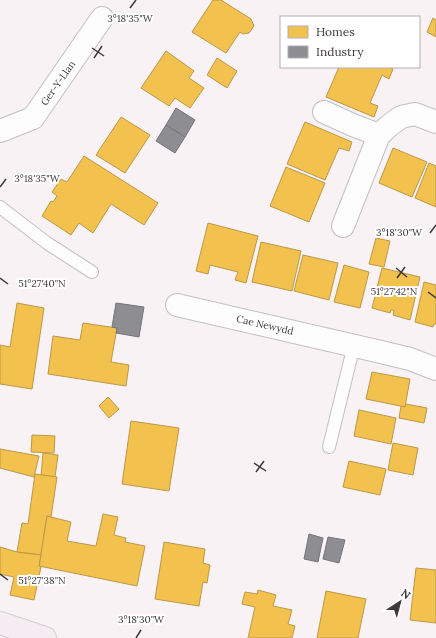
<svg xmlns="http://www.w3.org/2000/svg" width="436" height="638" font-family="Lora,serif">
  <rect width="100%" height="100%" fill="#f8f2f5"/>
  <g fill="#f2c14e" stroke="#bc9849">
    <path d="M213,0H221L251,19L254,26L249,33L243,34L240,32L226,53L192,32Z"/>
    <path d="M433,18L436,20V37L427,32Z"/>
    <path d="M166,51L194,71L189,78L204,88L190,108L175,98L169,106L141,88Z"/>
    <path d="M217,58L237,71L227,88L207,75Z"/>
    <path d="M339,67H389L393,69L389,79L382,75L370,103L378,106L374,117L326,97Z"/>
    <path d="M121,117L150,135L125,173L96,155Z"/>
    <path d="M305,122L352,142L349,151L339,148L325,180L287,164Z"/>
    <path d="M393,148L427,162L412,197L379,183Z"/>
    <path d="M84,156L158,203L144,225L111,204L93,233L79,223L71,235L42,216L51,201L53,202L57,196L52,192L61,179L67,182Z"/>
    <path d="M429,163L436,166V207L415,198Z"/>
    <path d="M286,167L325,183L309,222L270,206Z"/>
    <path d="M208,223L258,236L246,283L235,280L238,272L210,265L208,274L196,271Z"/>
    <path d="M376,238L390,241L384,267L369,264Z"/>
    <path d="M261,242L301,251L292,291L252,282Z"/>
    <path d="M303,255L338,263L329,300L294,291Z"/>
    <path d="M344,265L369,272L360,308L334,302Z"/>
    <path d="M382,268L420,277L410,320L393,315L394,310H391L390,313L372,308Z"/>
    <path d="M424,282L436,285V324H434L433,327L415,322Z"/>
    <path d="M17,303L44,308L32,389L0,384V345L10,347Z"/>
    <path d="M83,323L117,328L111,362L129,365L126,386L48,374L53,336L80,340Z"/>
    <path d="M372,372L410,379L405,407L366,399Z"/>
    <path d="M108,397L119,409L109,418L99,406Z"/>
    <path d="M406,404L427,408L424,423L399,418L401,406L405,407Z"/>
    <path d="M359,410L396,418L391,444L354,436Z"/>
    <path d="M131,421L179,428L169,491L122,484Z"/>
    <path d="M32,435L55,436L54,453L31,452Z"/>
    <path d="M393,443L418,448L413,475L388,470Z"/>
    <path d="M0,449L39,456L34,477L0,468Z"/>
    <path d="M43,453L58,455L55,477L41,475Z"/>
    <path d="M349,461L386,469L380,495L343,487Z"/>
    <path d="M35,474L57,477L51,517L47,516L41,555L17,552L22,523L28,524Z"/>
    <path d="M103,514L118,517L114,535L126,538L125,542L145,546L137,586L39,566L47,516L71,522L67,541L96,546Z"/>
    <path d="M164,542L205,549L203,563L210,565L207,583L203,582L199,606L155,599Z"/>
    <path d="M0,547L17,552L41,555L39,566L41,567L34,600L10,595L14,577L0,574Z"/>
    <path d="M416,568L436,570V623L410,620Z"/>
    <path d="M258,590L276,595L273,606L292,610L288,624L295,626L292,638H248L255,607L242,604L245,592L257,594Z"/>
    <path d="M326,591L366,599L358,638H317Z"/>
  </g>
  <g fill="#8d8d92" stroke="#757478">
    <path d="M176,108L195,120L185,137L166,125Z"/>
    <path d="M166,125L185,137L175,153L156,141Z"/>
    <path d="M116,303L144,307L139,337L116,333L117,328L112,327Z"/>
    <path d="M309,534L323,538L318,562L304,559Z"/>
    <path d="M328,537L345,540L339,563L323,559Z"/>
  </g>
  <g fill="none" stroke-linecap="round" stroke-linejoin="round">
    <defs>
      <g id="service">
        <path d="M0,207L47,243L92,272"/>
        <path d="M329,447L354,345"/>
      </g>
      <g id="minor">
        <path d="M324,112L355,126L379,135"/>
        <path d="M0,131L33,118L102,18"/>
        <path d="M343,226L379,135L390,125L401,117L415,114L436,122"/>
        <path d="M177,305L381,352L410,359L436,369"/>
      </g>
      <path id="primary" d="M0,623L45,638"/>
    </defs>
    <use href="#service" stroke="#c3bfc1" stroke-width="14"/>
    <use href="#minor" stroke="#c3bfc1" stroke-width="24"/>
    <use href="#primary" stroke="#d2cfd0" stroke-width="24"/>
    <use href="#service" stroke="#fefdfe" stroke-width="12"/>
    <use href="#minor" stroke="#fefdfe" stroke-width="22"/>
    <use href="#primary" stroke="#f5ecf2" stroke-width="22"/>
  </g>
  <path fill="none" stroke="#3e393c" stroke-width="1.5" d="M130,8L136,0M92,48L104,56M94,58L102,46M0,187L6,179M430,233L436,225M396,268L407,277M0,278L8,284M397,278L405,267M428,292L436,298M254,463L266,471M256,472L264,461M0,574L8,580M136,638L141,630"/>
  <g text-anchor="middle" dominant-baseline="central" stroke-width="4" stroke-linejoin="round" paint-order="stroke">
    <g font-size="10" fill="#3e393c" stroke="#fff">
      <text transform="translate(58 83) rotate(-55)">Ger-Y-Llan</text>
      <text transform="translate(265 325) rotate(13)">Cae Newydd</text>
    </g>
  </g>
  <g font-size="10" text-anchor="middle" fill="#3e393c" stroke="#fff" stroke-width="4" stroke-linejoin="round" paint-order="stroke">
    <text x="130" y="22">3°18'35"W</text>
    <text x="37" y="182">3°18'35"W</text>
    <text x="399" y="236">3°18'30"W</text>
    <text x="42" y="287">51°27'40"N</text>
    <text x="394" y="295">51°27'42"N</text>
    <text x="42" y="584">51°27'38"N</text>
    <text x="141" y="623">3°18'30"W</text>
  </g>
  <rect x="280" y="16" width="140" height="52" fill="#ffffff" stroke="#b2b0b1"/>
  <rect x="288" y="26" width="20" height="12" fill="#f2c14e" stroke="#b2b0b1"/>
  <text x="316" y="36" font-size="12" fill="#3e393c">Homes</text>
  <rect x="288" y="46" width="20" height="12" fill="#8d8d92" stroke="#b2b0b1"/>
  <text x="316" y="56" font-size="12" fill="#3e393c">Industry</text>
  <g transform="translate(400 602) rotate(36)" stroke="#ffffff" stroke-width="3" paint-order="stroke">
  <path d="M0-3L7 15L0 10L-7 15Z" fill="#3e393c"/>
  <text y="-6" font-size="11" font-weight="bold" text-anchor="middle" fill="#3e393c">N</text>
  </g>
</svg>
